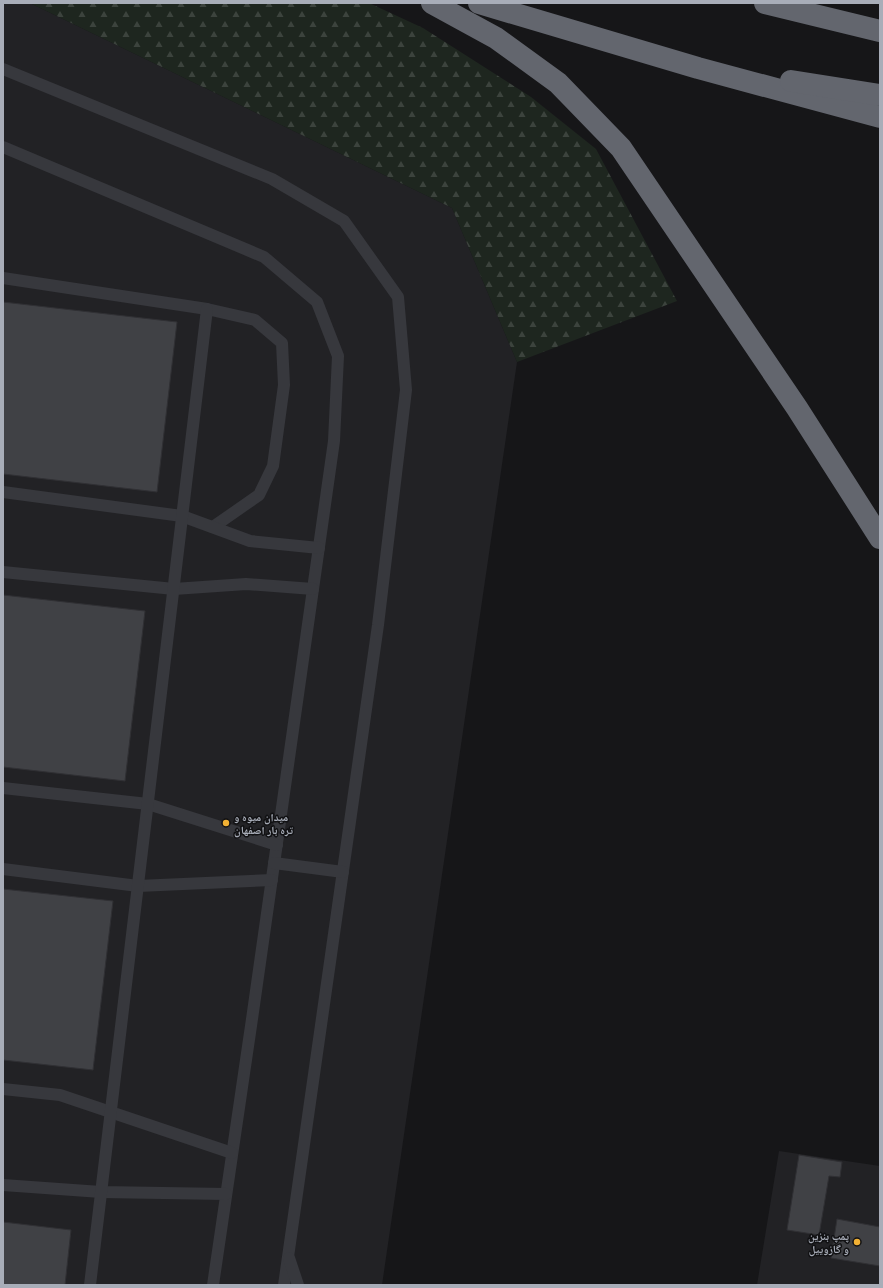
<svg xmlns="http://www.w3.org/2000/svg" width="883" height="1288" font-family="Raleway,'Noto Naskh Arabic',sans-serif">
  <defs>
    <pattern id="forest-firs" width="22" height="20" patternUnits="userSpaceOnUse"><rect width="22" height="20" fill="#1e261f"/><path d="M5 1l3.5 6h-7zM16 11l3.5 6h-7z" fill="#3c433d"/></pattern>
  </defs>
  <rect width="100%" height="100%" fill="#161618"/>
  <g fill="#222225">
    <path d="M3,3H30L452,208L517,362L382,1285H3Z"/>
    <path d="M779,1151L880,1166V1285H757Z"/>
  </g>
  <path fill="url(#forest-firs)" d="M30,3H369L423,28L531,97L596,149L677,301L517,362L452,208Z"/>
  <g fill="#404145" stroke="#303034">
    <path d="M3,302L177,322L157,492L3,474Z"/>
    <path d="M3,595L145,611L125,781L3,767Z"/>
    <path d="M3,889L113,901L93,1070L3,1060Z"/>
    <path d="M799,1155L842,1162L840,1177L829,1176L819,1235L787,1230Z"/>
    <path d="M837,1219L880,1227V1266L831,1258Z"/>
    <path d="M3,1222L71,1230L65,1285H3Z"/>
  </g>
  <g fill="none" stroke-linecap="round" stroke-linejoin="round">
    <g stroke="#37383d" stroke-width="12">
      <path d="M3,69L272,179L344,221L398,297L406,390L378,625L284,1285"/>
      <path d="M3,147L264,257L317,302L338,356L334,441L252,1019L213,1285"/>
      <path d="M3,278L207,309L255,320L282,343L284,385L273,466L259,495L213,527"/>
      <path d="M3,492L182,516L250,541L319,548"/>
      <path d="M3,572L174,589L246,584L313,589"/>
      <path d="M3,788L148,804L277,845"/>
      <path d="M274,863L343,872"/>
      <path d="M3,869L138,886L272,880"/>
      <path d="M3,1089L60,1095L232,1153"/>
      <path d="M3,1185L101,1192L226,1194"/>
      <path d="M289,1258L298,1285"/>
      <path d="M90,1285L207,309"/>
    </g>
    <g stroke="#63666e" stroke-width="22">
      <path d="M432,3L496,38L558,83L621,148L797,408L880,538"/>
      <path d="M479,3L698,68L880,117"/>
      <path d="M765,3L880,31"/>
      <path d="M791,81L880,95"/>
    </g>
  </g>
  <g fill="#f2b134" stroke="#111113" stroke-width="1.5">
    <circle cx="226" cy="823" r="4"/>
    <circle cx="857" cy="1242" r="4"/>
  </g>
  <g text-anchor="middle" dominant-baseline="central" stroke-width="3" stroke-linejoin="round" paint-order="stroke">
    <g font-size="11" font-weight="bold" fill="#a8adb8" stroke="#111113" text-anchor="start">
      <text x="234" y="817">میدان میوه و<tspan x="234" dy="13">تره بار اصفهان</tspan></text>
      <text x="849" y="1236" text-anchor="end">پمپ بنزین<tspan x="849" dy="13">و گازوییل</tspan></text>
    </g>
  </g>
  <rect width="883" height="1288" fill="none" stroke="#a8adb8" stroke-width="8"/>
</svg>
